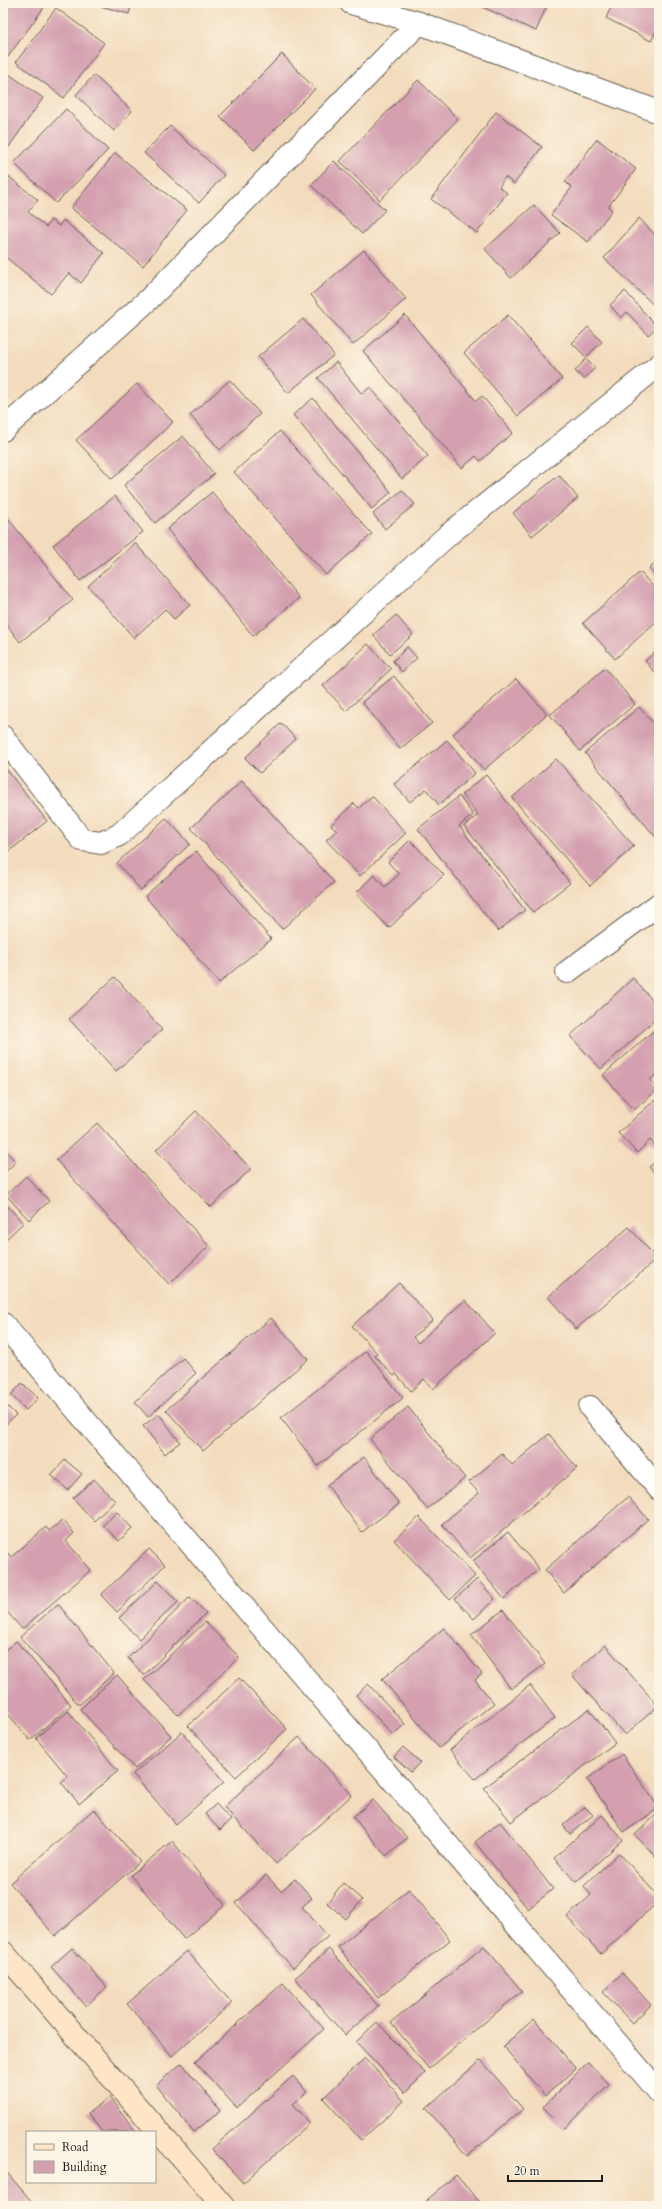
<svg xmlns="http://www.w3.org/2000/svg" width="662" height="2209" font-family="Cardo,serif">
  <rect width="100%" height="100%" fill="#fcf5e5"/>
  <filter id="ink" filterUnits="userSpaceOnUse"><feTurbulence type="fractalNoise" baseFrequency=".025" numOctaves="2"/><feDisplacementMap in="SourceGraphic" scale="8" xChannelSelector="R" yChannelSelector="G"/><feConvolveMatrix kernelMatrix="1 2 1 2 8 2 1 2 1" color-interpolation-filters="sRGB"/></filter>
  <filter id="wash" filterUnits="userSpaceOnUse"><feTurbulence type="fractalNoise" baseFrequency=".012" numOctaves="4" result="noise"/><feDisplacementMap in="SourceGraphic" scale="16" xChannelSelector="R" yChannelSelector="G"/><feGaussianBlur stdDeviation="0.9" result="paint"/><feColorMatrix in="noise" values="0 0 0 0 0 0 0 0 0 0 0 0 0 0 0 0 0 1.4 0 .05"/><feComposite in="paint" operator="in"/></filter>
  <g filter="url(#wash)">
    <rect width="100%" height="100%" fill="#f3dcbd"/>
    <g id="blocks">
      <g fill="#d4a0b0">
        <path d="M3,3H41L45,6L7,58L3,55Z"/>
        <path d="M90,3H132L129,14Z"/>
        <path d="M482,3H548L536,31L480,6Z"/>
        <path d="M613,3H659V25L651,41L606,18Z"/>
        <path d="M56,8L104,43L64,98L16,62Z"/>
        <path d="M282,54L315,89L254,150L220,116Z"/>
        <path d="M3,70L43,98L6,151L3,149Z"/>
        <path d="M94,75L132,111L114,131L76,95Z"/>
        <path d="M418,80L458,119L380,200L340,161Z"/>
        <path d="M66,109L108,150L56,203L14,163Z"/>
        <path d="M496,112L542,147L514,184L505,177L499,187L507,193L477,233L431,199Z"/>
        <path d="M170,126L224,175L199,203L144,153Z"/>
        <path d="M597,139L636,169L608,207L612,210L588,242L551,215L572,187L565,182Z"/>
        <path d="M115,153L187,210L143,266L71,208Z"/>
        <path d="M334,161L385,210L362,234L311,185Z"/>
        <path d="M8,176L38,200L28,212L46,227L51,220L59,226L63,220L104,253L81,283L69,273L51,294L3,255V182Z"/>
        <path d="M534,205L560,233L511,278L485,249Z"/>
        <path d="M639,218L659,239V310L604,258Z"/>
        <path d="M364,250L406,299L353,345L311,295Z"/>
        <path d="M625,291L657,327L648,335L627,312L621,318L610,305Z"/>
        <path d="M405,315L476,401L482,396L513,433L480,461L476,456L462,468L363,351Z"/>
        <path d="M508,315L562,379L518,416L464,353Z"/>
        <path d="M303,319L334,355L288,393L258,357Z"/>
        <path d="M588,327L602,342L586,357L572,343Z"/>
        <path d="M586,359L595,368L584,379L575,371Z"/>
        <path d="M336,362L362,394L370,387L428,456L402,479L318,378Z"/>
        <path d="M230,380L260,414L220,450L190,415Z"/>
        <path d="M137,384L173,422L112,479L76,440Z"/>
        <path d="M313,398L391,492L372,509L293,415Z"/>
        <path d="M280,431L372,534L326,575L234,472Z"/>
        <path d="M183,436L214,474L155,523L124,485Z"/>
        <path d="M559,475L578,498L532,536L513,513Z"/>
        <path d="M402,490L415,504L385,529L373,514Z"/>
        <path d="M212,492L299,598L253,636L167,529Z"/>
        <path d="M115,496L143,532L80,581L53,545Z"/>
        <path d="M3,512L73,600L20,642L3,620Z"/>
        <path d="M135,543L190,605L174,619L165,609L134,638L88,586Z"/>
        <path d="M659,559V579L649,569Z"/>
        <path d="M640,572L659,593V619L615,659L583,623Z"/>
        <path d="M396,615L413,635L390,654L373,635Z"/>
        <path d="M368,644L391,669L346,711L323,686Z"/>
        <path d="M407,647L417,658L402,672L393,661Z"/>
        <path d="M659,649V677L645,661Z"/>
        <path d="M605,668L635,704L580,751L550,715Z"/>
        <path d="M394,676L432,723L400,749L362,702Z"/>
        <path d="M516,679L547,714L484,770L453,734Z"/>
        <path d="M639,707L659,730V841L585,753Z"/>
        <path d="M281,723L296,739L260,773L245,758Z"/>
        <path d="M447,740L475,773L439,805L426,789L410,802L394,784Z"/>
        <path d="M556,759L634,846L590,886L512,798Z"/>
        <path d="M3,765L47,821L3,856Z"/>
        <path d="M486,775L570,883L533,912L464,826L478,815L462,794Z"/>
        <path d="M242,781L334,882L282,929L191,828Z"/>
        <path d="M372,796L406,833L360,876L326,840L337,830L331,825L354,803L359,808Z"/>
        <path d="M459,796L473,815L459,826L525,910L498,931L418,829Z"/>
        <path d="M166,818L190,844L141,890L117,863Z"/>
        <path d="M410,840L444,875L389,928L356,893L374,875L385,887L399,874L388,862Z"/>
        <path d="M196,851L271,939L219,983L145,896Z"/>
        <path d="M115,977L162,1030L116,1071L69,1019Z"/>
        <path d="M633,978L659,1008V1016L601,1069L570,1036Z"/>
        <path d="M659,1026V1072L650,1080L658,1089L634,1110L603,1075Z"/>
        <path d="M655,1100L659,1104V1150L650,1140L637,1153L618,1133Z"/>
        <path d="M196,1111L251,1169L211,1207L156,1150Z"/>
        <path d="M97,1123L209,1246L169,1284L56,1160Z"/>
        <path d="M3,1148L16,1162L3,1174Z"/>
        <path d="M659,1158V1178L649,1167Z"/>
        <path d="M26,1176L49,1201L29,1220L6,1195Z"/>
        <path d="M3,1201L23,1223L3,1242Z"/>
        <path d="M629,1227L657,1259L576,1329L548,1297Z"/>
        <path d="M399,1283L433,1320L413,1337L418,1343L465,1300L495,1333L433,1389L424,1379L411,1391L396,1374L394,1376L375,1356L377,1353L352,1326Z"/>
        <path d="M271,1318L308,1359L203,1451L166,1410Z"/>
        <path d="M366,1351L403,1398L318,1466L281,1418Z"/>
        <path d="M183,1358L196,1373L148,1417L135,1402Z"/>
        <path d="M22,1383L38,1398L26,1410L11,1395Z"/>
        <path d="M3,1402L16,1415L3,1427Z"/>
        <path d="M408,1407L465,1478L427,1509L370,1439Z"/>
        <path d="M159,1414L180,1442L165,1454L143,1426Z"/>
        <path d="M549,1434L577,1468L470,1558L442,1524L479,1493L469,1482L502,1454L512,1465Z"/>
        <path d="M364,1457L399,1504L362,1532L327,1485Z"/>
        <path d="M65,1460L82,1474L68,1490L51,1475Z"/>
        <path d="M94,1479L115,1501L94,1521L73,1498Z"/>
        <path d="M628,1497L648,1519L564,1593L545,1570Z"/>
        <path d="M117,1512L132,1528L119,1541L103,1525Z"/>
        <path d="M419,1517L475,1576L450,1600L394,1540Z"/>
        <path d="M63,1520L74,1533L66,1541L91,1570L22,1629L3,1607V1557L8,1553L11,1557L46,1527L49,1531Z"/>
        <path d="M508,1532L539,1569L504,1599L473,1561Z"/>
        <path d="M149,1549L165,1565L117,1612L101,1595Z"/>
        <path d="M477,1579L495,1599L474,1619L455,1599Z"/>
        <path d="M158,1581L178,1602L139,1639L119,1618Z"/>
        <path d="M190,1597L206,1613L144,1675L128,1658Z"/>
        <path d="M58,1604L114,1673L79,1705L20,1637Z"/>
        <path d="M503,1610L545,1664L511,1689L471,1635Z"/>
        <path d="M205,1622L239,1657L178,1715L144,1680Z"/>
        <path d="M444,1628L482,1674L475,1680L494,1703L439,1748L382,1679Z"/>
        <path d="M16,1641L71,1705L30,1740L3,1708V1652Z"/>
        <path d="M605,1645L658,1706L625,1735L572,1675Z"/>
        <path d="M117,1675L171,1736L135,1769L80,1709Z"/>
        <path d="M239,1678L287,1729L236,1777L188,1726Z"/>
        <path d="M368,1684L405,1724L393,1735L356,1695Z"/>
        <path d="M530,1685L555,1718L475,1779L450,1750Z"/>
        <path d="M589,1709L615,1743L511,1822L484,1788Z"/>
        <path d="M68,1711L118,1771L79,1804L61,1782L68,1777L36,1738Z"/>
        <path d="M182,1732L224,1782L176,1824L133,1774Z"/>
        <path d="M299,1737L352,1795L276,1864L224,1807Z"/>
        <path d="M403,1747L420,1762L411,1772L394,1757Z"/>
        <path d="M622,1754L659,1808L624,1832L587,1779Z"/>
        <path d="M373,1800L407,1838L386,1856L353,1817Z"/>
        <path d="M216,1804L231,1820L220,1830L205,1814Z"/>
        <path d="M585,1807L593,1815L570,1834L563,1825Z"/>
        <path d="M94,1809L140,1862L55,1936L10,1883Z"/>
        <path d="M659,1812V1860L635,1835Z"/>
        <path d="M602,1815L623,1840L576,1882L554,1858Z"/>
        <path d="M500,1822L553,1889L528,1909L475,1842Z"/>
        <path d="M172,1841L225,1905L184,1939L131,1875Z"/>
        <path d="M619,1853L659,1897V1901L601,1954L567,1917L591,1895L584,1886Z"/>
        <path d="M266,1875L281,1891L295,1879L312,1898L302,1907L328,1936L293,1968L236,1903Z"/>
        <path d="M343,1883L362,1900L346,1919L327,1903Z"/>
        <path d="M409,1889L450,1940L378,1998L338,1947Z"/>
        <path d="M484,1946L522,1991L429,2069L391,2023Z"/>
        <path d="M72,1948L107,1987L86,2006L51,1967Z"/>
        <path d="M329,1949L378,2006L345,2035L295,1978Z"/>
        <path d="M187,1951L232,2003L172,2056L127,2004Z"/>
        <path d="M622,1973L651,2005L632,2023L603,1992Z"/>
        <path d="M283,1983L324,2029L237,2108L195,2062Z"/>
        <path d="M534,2019L576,2069L545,2096L503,2046Z"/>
        <path d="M377,2022L425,2073L405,2093L356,2042Z"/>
        <path d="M365,2058L404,2101L361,2140L323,2098Z"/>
        <path d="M481,2060L523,2109L467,2156L426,2108Z"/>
        <path d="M588,2062L609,2084L565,2129L543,2107Z"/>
        <path d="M182,2063L220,2111L194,2132L156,2085Z"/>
        <path d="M293,2076L307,2092L293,2104L310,2123L243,2183L212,2149Z"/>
        <path d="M110,2097L136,2132H102L88,2113Z"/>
        <path d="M3,2168L33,2203L29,2206H3Z"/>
        <path d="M456,2175L483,2206H420Z"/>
      </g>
    </g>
  </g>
  <g filter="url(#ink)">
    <use href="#blocks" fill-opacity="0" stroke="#675f54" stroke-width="1"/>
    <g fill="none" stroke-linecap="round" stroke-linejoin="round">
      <defs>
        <g id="street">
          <path d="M351,3L419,23L659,112"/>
          <path d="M3,430L148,300L419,23"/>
          <path d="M3,737L82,840L101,843L119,835L448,535L659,365"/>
          <path d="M567,972L659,904"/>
          <path d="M3,1324L659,2092"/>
          <path d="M590,1407L659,1489"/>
        </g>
        <path id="secondary" d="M3,1952L223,2206"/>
      </defs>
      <use href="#street" stroke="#675f54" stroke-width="24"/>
      <use href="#secondary" stroke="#675f54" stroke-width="24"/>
      <use href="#street" stroke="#fff" stroke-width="22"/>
      <use href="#secondary" stroke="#fde5c5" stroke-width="22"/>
    </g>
  </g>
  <rect width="662" height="2209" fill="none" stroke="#fcf5e5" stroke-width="16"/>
  <rect x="26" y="2131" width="130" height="52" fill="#fcf5e5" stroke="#a29e95"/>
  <rect x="34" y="2144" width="20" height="6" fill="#fde5c5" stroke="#a29e95"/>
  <text x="62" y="2151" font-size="12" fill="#1c1c1c">Road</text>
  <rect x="34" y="2161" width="20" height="12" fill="#d4a0b0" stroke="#a29e95"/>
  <text x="62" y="2171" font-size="12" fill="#1c1c1c">Building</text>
  <path d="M508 2175v6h94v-6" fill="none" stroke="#1c1c1c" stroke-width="2"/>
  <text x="514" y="2175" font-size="12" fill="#1c1c1c" stroke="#fcf5e5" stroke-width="3" paint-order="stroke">20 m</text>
</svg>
